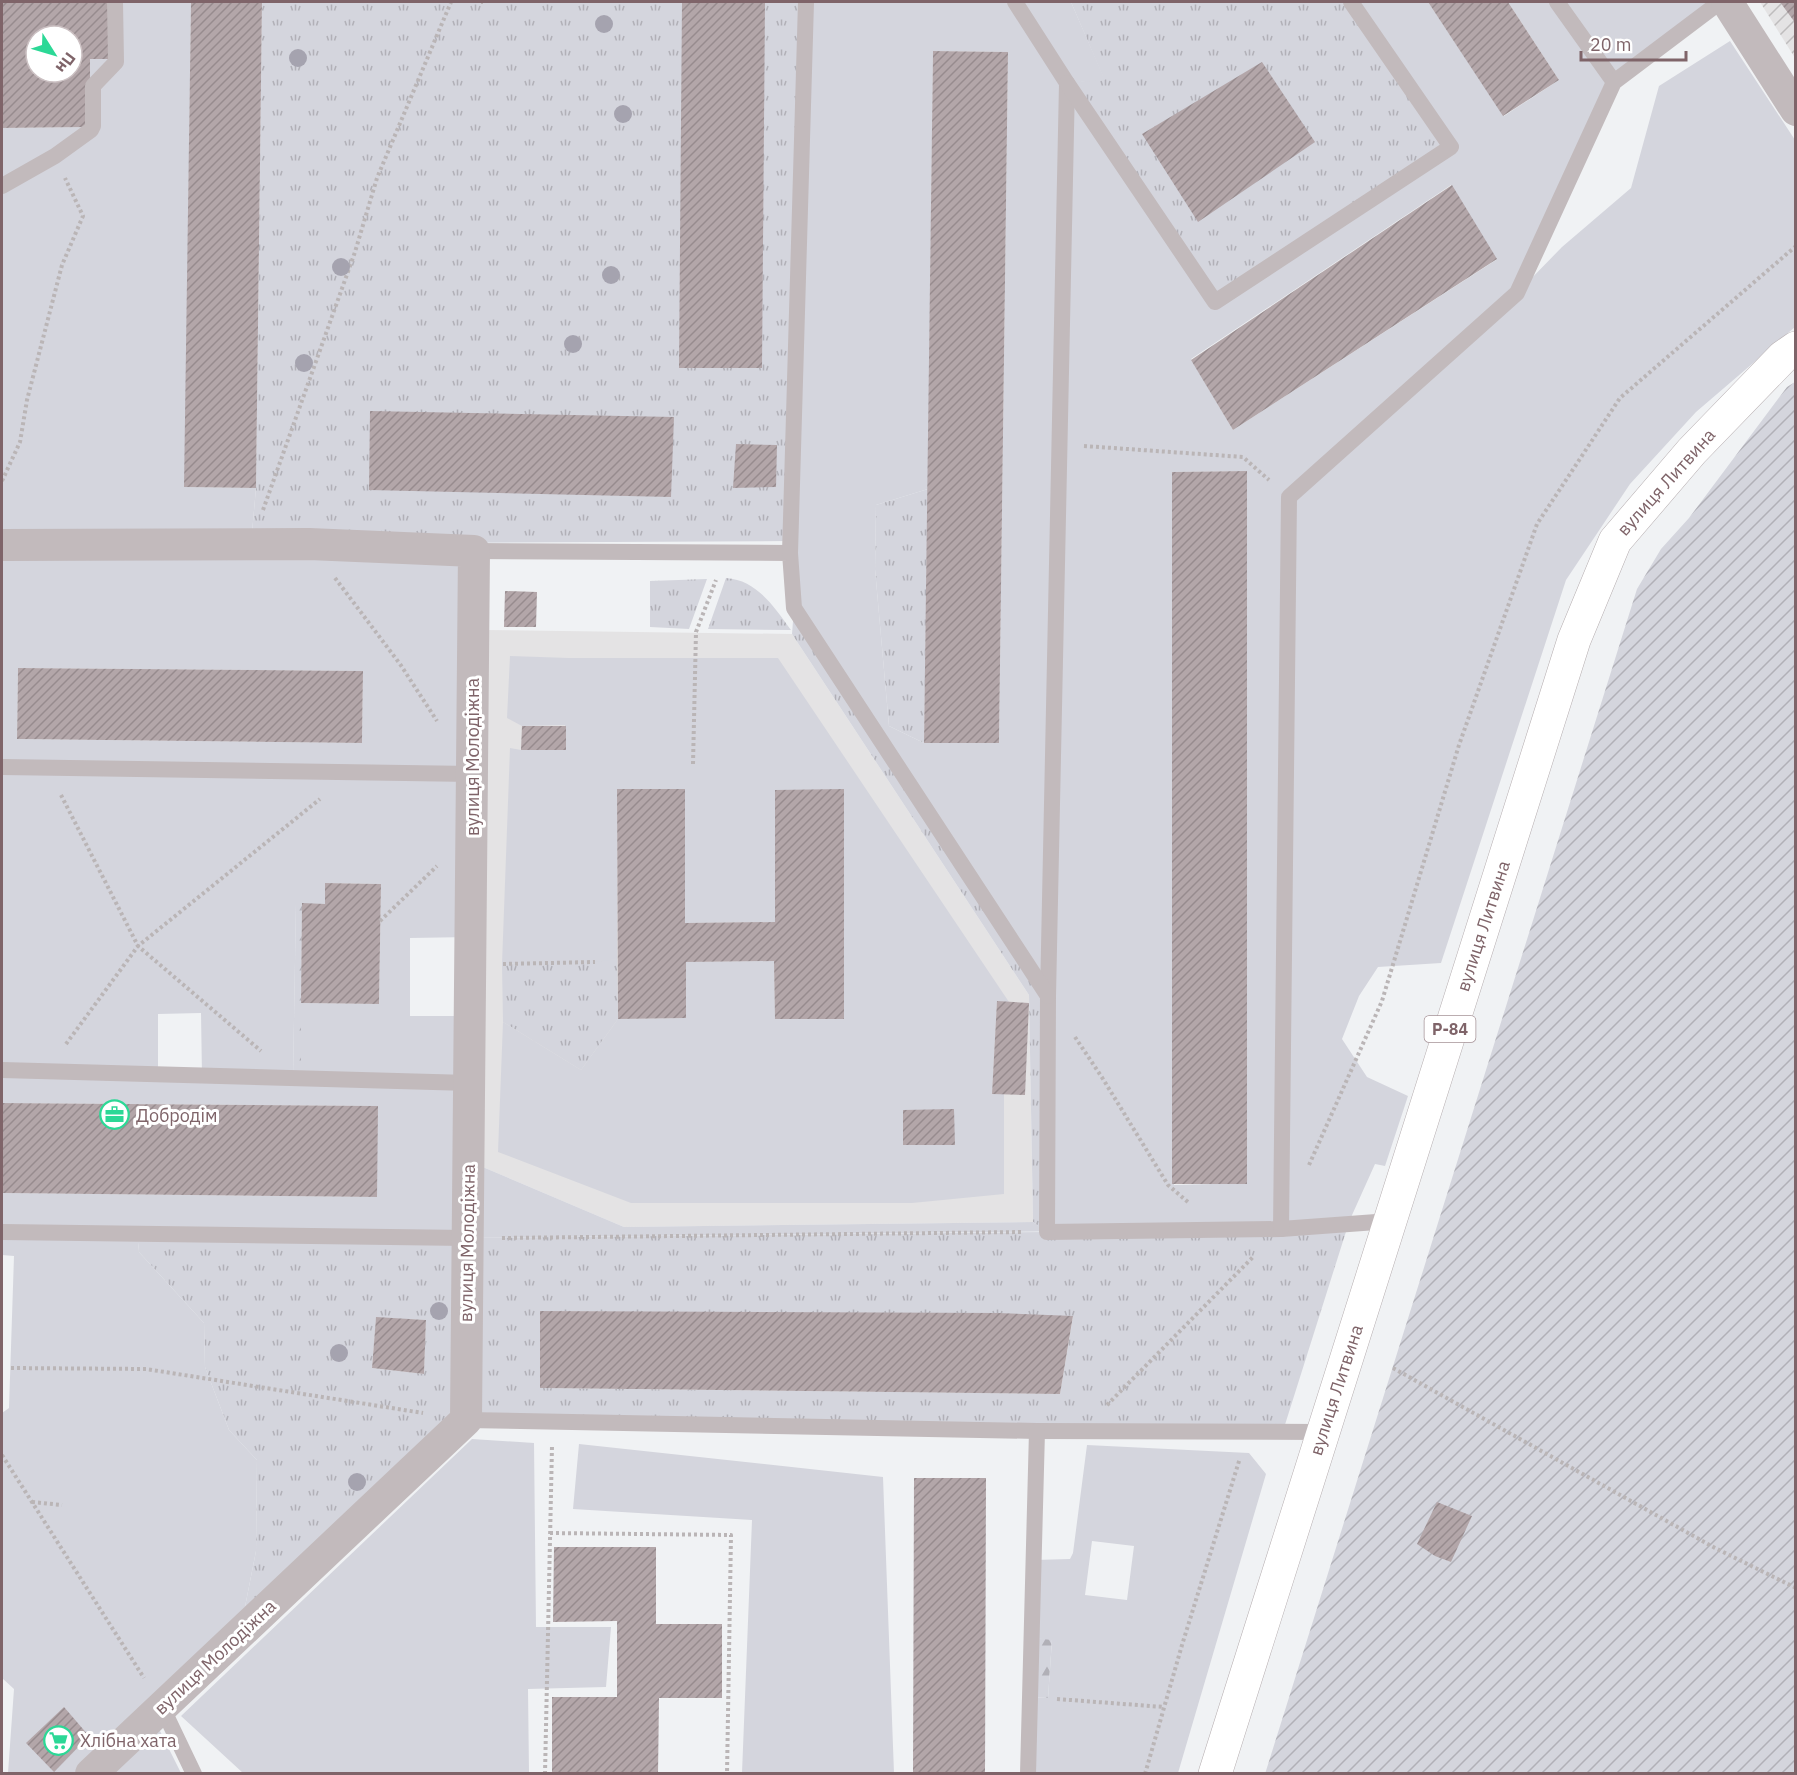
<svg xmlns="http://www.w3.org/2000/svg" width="1797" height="1775" font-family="'IBM Plex Sans',sans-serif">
  <defs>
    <pattern id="industrial-furrows" width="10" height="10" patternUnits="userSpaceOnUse" patternTransform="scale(1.5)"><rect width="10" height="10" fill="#e4e3e4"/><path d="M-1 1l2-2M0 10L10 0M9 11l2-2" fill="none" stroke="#bebcbd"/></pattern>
    <pattern id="grass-tufts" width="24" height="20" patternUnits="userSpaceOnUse" patternTransform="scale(1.5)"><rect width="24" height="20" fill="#d4d5dd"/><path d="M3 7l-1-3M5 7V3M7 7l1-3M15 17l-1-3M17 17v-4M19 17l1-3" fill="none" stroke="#b1b0b7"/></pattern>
    <pattern id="forest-firs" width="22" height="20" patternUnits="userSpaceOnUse" patternTransform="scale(1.5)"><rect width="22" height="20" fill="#d4d5dd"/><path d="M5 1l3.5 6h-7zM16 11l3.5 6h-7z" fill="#b1b0b7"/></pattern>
    <pattern id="garden-furrows" width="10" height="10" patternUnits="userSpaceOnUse" patternTransform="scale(1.5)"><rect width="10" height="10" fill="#d4d5dd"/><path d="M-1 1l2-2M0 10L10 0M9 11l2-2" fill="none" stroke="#b1b0b7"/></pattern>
    <pattern id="building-hatch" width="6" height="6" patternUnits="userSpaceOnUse" patternTransform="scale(1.5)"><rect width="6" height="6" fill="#b3a6a9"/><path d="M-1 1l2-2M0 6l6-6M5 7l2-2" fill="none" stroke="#978b8e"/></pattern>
  </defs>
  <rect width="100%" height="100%" fill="#f0f2f4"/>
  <path fill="#e4e3e4" d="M483,630L792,634L1029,995L1033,1222L624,1227L478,1165Z"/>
  <path fill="url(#industrial-furrows)" d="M1760,2H1795V58Z"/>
  <g fill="url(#grass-tufts)" fill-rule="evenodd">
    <path d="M262,2H806L788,541L251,544L256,488Z"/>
    <path d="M1071,2H1351L1451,147L1215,302L1067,83L1104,79Z"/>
    <path d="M928,489L924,743L889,726L875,569L876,505Z"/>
    <path d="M726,578C757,580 774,607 791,630L708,629Z"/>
    <path d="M707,579L689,629L650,627V581Z"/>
    <path d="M794,608L1048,996L1047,1232L1350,1219L1283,1431L466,1420L243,1617L256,1551L257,1460L229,1430L205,1367L204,1323L138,1251L140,1234L467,1238L1046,1232L1033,1222L1029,995L792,634ZM540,1311L1073,1317L1060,1394L540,1388ZM376,1318L426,1320L424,1374L372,1368Z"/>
    <path d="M617,959L618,1019L581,1070L503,1022L502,964Z"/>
  </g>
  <g fill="url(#forest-firs)">
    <path d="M296,903H302L301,1078H293Z"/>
    <path d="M1033,1638L1052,1639L1048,1698L1030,1697Z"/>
  </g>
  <g fill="#d4d5dd" fill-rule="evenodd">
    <path d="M112,2H191L185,487L256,488L251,544L474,551L470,937L410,938V1016H470L478,1165L624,1227L1033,1222L1047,1232L1048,996L794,608L806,2H1071L1105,80L1068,83L1215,302L1451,147L1351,2H1428L1504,116L1559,80L1508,2H1720L1614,82L1519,291L1562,247L1631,188L1659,86L1730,41L1795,140V327L1696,412L1630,484L1566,580L1441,963L1378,967L1359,996L1342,1039L1367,1077L1408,1096L1385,1166L1375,1164L1348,1224L1173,1230L467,1238L140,1234L138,1251L204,1323L205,1367L229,1430L257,1460L256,1551L243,1617L87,1773H8L14,1689L2,1678V1413L9,1408L14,1256L2,1255V1193L376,1197L377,1106L2,1103V128L90,127V59H112ZM933,51L1008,52L999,743H924L889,726L875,569L876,505L928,489ZM1451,185L1496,260L1233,430L1191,359ZM1247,471V1183L1174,1185L1172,472ZM18,668L363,671L362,743L17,739ZM326,883L381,884L379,1004L301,1003V1078H293L296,904H325ZM201,1013L202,1076L158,1075V1014Z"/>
    <path d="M510,656L569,658H778L1009,1002H997L992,1093L1004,1094V1194L912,1203H631L498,1152L503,1022L581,1070L618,1019L686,1018V962L774,961L775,1019H844L775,922L685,923L684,789H617V959L595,962L502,964L510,748L521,750H566L565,725L522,726L507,718Z"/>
    <path d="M472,1439L534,1443L536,1627H611L606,1687L528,1689L529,1773H243L181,1716Z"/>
    <path d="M579,1444L883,1477L894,1773H742L752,1520L573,1509Z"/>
    <path d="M1087,1445L1249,1453L1266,1474L1178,1773L1028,1774L1030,1697L1048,1698L1052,1640L1032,1638L1034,1560L1070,1559L1073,1553ZM1092,1541L1134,1546L1127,1600L1085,1595Z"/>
    <path d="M155,1721L181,1773L99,1774Z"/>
  </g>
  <path fill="url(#garden-furrows)" d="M1795,382V1773L1265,1774L1637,589L1661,549L1689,518L1787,387Z"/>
  <g fill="url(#building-hatch)" fill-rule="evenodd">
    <path d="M2,2H112V59H90V127L2,128ZM36,36H72V72H36Z"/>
    <path d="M191,2H262L256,488L184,487Z"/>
    <path d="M682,2H765L762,368H679Z"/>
    <path d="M1428,2H1508L1559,80L1503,116Z"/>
    <path d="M1780,2H1796V24Z"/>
    <path d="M933,51L1008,52L999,743H924Z"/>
    <path d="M1262,62L1315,142L1198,222L1142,134Z"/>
    <path d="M1452,185L1497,259L1233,430L1191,360Z"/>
    <path d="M370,411L674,417L671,497L369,490Z"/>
    <path d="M736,444L777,445L776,487L733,488Z"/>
    <path d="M1247,471V1184H1172V472Z"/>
    <path d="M505,591L537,592L536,627H504Z"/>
    <path d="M18,668L363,671L362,743L17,739Z"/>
    <path d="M522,726H566V750H521Z"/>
    <path d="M617,789H685V923L775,922V790L844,789V1019H775L774,961L686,962V1018L618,1019Z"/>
    <path d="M325,883L381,884L379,1004L301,1003L302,903L325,904Z"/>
    <path d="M997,1001L1029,1003L1025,1095L992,1094Z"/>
    <path d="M2,1103L378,1106L377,1197L2,1193Z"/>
    <path d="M954,1109L955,1145H903V1110Z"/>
    <path d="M540,1311L998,1313L1073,1316L1060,1394L540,1388Z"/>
    <path d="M376,1317L426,1320L424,1374L372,1368Z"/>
    <path d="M914,1478H986L985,1774H913Z"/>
    <path d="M1437,1502L1472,1516L1451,1562L1435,1556L1417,1544Z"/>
    <path d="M554,1547H656V1624H722V1698H659L658,1774L552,1772V1697H617V1621L553,1622Z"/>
    <path d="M64,1707L89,1736L54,1772L26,1743Z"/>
  </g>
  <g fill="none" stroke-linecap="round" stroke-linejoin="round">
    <defs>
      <path id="primary" d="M1215,1774L1574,640L1615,541L1692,451L1783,357L1796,348"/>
    </defs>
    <use href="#primary" stroke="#b6aeb0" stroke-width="34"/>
    <g stroke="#bab5b6" stroke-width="4" stroke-dasharray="3 3" stroke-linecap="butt">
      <path d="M481,2H483"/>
      <path d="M1084,446L1243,457L1269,480"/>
      <path d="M2,481L20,442L27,400L62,265L83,216L65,178"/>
      <path d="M263,510L355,252L377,178L451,2"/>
      <path d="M335,578L400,664L437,721"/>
      <path d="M693,764L696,632L716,580"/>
      <path d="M61,795L138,946L261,1051"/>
      <path d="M380,921L437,866"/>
      <path d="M503,964L595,962"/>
      <path d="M1075,1037L1103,1079L1168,1185L1189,1203"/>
      <path d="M66,1044L138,946L320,799"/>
      <path d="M1309,1165L1382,1001L1459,745L1537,524L1620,398L1796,246"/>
      <path d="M502,1238L1023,1232"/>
      <path d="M11,1368L146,1369L423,1413"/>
      <path d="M1393,1368L1715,1548L1796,1588"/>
      <path d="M1107,1405L1253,1257"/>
      <path d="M2,1455L144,1678"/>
      <path d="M32,1502L62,1505"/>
      <path d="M550,1533L731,1535L727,1774"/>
      <path d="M1057,1699L1164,1707"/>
      <path d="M545,1774L552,1446"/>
      <path d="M1145,1774L1182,1645L1240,1458"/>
    </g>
    <g stroke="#c2babc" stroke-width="16">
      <path d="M1015,2L1067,83L1048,996L1047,1232L1281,1229L1390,1221"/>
      <path d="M1557,2L1614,82"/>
      <path d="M1067,83L1215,302L1451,147L1351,2"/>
      <path d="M2,186L55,156L91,130L93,126V86L116,62L115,2"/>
      <path d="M474,551L790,553L794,608L1048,996"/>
      <path d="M790,553L806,2"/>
      <path d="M2,767L472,774"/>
      <path d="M2,1070L469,1083"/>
      <path d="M1281,1229L1289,497L1517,293L1614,82L1720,2"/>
      <path d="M2,1232L467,1238"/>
      <path d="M466,1420L1037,1431L1323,1432"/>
      <path d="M162,1707L194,1774"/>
      <path d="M1028,1774L1037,1431"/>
    </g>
    <g stroke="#c2babc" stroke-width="32">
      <path d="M1727,2L1796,110"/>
      <path d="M2,545L309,544L474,551L466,1420L91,1774"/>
    </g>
    <use href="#primary" stroke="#fff" stroke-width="33"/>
  </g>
  <g fill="#a5a3af">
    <circle cx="604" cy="24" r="9"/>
    <circle cx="298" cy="58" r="9"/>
    <circle cx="623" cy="114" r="9"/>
    <circle cx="341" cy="267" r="9"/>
    <circle cx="611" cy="275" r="9"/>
    <circle cx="573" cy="344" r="9"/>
    <circle cx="304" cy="363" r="9"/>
    <circle cx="439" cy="1311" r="9"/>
    <circle cx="339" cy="1353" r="9"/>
    <circle cx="357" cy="1482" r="9"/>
  </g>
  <defs>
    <symbol id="office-ring" viewBox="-11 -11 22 22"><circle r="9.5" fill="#fff" stroke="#2cd896" stroke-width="1.5"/><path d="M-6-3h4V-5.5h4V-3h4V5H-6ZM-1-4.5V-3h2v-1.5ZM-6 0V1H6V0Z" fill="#2cd896"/></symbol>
    <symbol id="supermarket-ring" viewBox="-11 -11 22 22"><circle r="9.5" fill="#fff" stroke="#2cd896" stroke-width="1.5"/><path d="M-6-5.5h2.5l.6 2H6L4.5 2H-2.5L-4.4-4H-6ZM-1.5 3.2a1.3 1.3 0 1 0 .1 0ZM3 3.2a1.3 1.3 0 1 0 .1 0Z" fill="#2cd896"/></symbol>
  </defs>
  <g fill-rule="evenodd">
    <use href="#office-ring" x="98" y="1098" width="33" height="33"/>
    <use href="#supermarket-ring" x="42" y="1724" width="33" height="33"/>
  </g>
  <g text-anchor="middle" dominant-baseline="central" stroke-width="6" stroke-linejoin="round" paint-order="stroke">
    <rect fill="#fff" stroke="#a59296" stroke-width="1.5" x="1424.5" y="1016" width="51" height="26" rx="4.5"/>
    <g font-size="16" font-weight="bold" fill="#7f6469">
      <text x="1450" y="1029">Р-84</text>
    </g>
    <g font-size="18" fill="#7f6469" stroke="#fff">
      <text transform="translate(1666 482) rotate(-48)">вулиця Литвина</text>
      <text transform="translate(472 757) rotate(-90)">вулиця Молодіжна</text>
      <text transform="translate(1483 926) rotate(-72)">вулиця Литвина</text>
      <text transform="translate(467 1243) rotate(-89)">вулиця Молодіжна</text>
      <text transform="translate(1336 1390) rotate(-72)">вулиця Литвина</text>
      <text transform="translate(215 1657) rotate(-43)">вулиця Молодіжна</text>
    </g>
    <g font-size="18" fill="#7f6469" stroke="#fff" text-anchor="start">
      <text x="136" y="1115">Добродім</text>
      <text x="80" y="1740">Хлібна хата</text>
    </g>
  </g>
  <rect width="1797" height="1775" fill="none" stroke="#7f6469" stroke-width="6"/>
  <g transform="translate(54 54) rotate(127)"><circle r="28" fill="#ffffff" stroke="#ccc1c3" stroke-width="1.5"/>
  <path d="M0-4.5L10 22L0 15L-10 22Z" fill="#2cd896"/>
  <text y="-9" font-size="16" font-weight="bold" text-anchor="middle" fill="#7f6469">Пн</text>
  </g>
  <path d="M1581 51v9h105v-9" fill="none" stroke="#7f6469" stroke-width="3"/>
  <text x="1590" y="51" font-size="18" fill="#7f6469" stroke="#ffffff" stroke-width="4.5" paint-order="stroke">20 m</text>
</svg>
